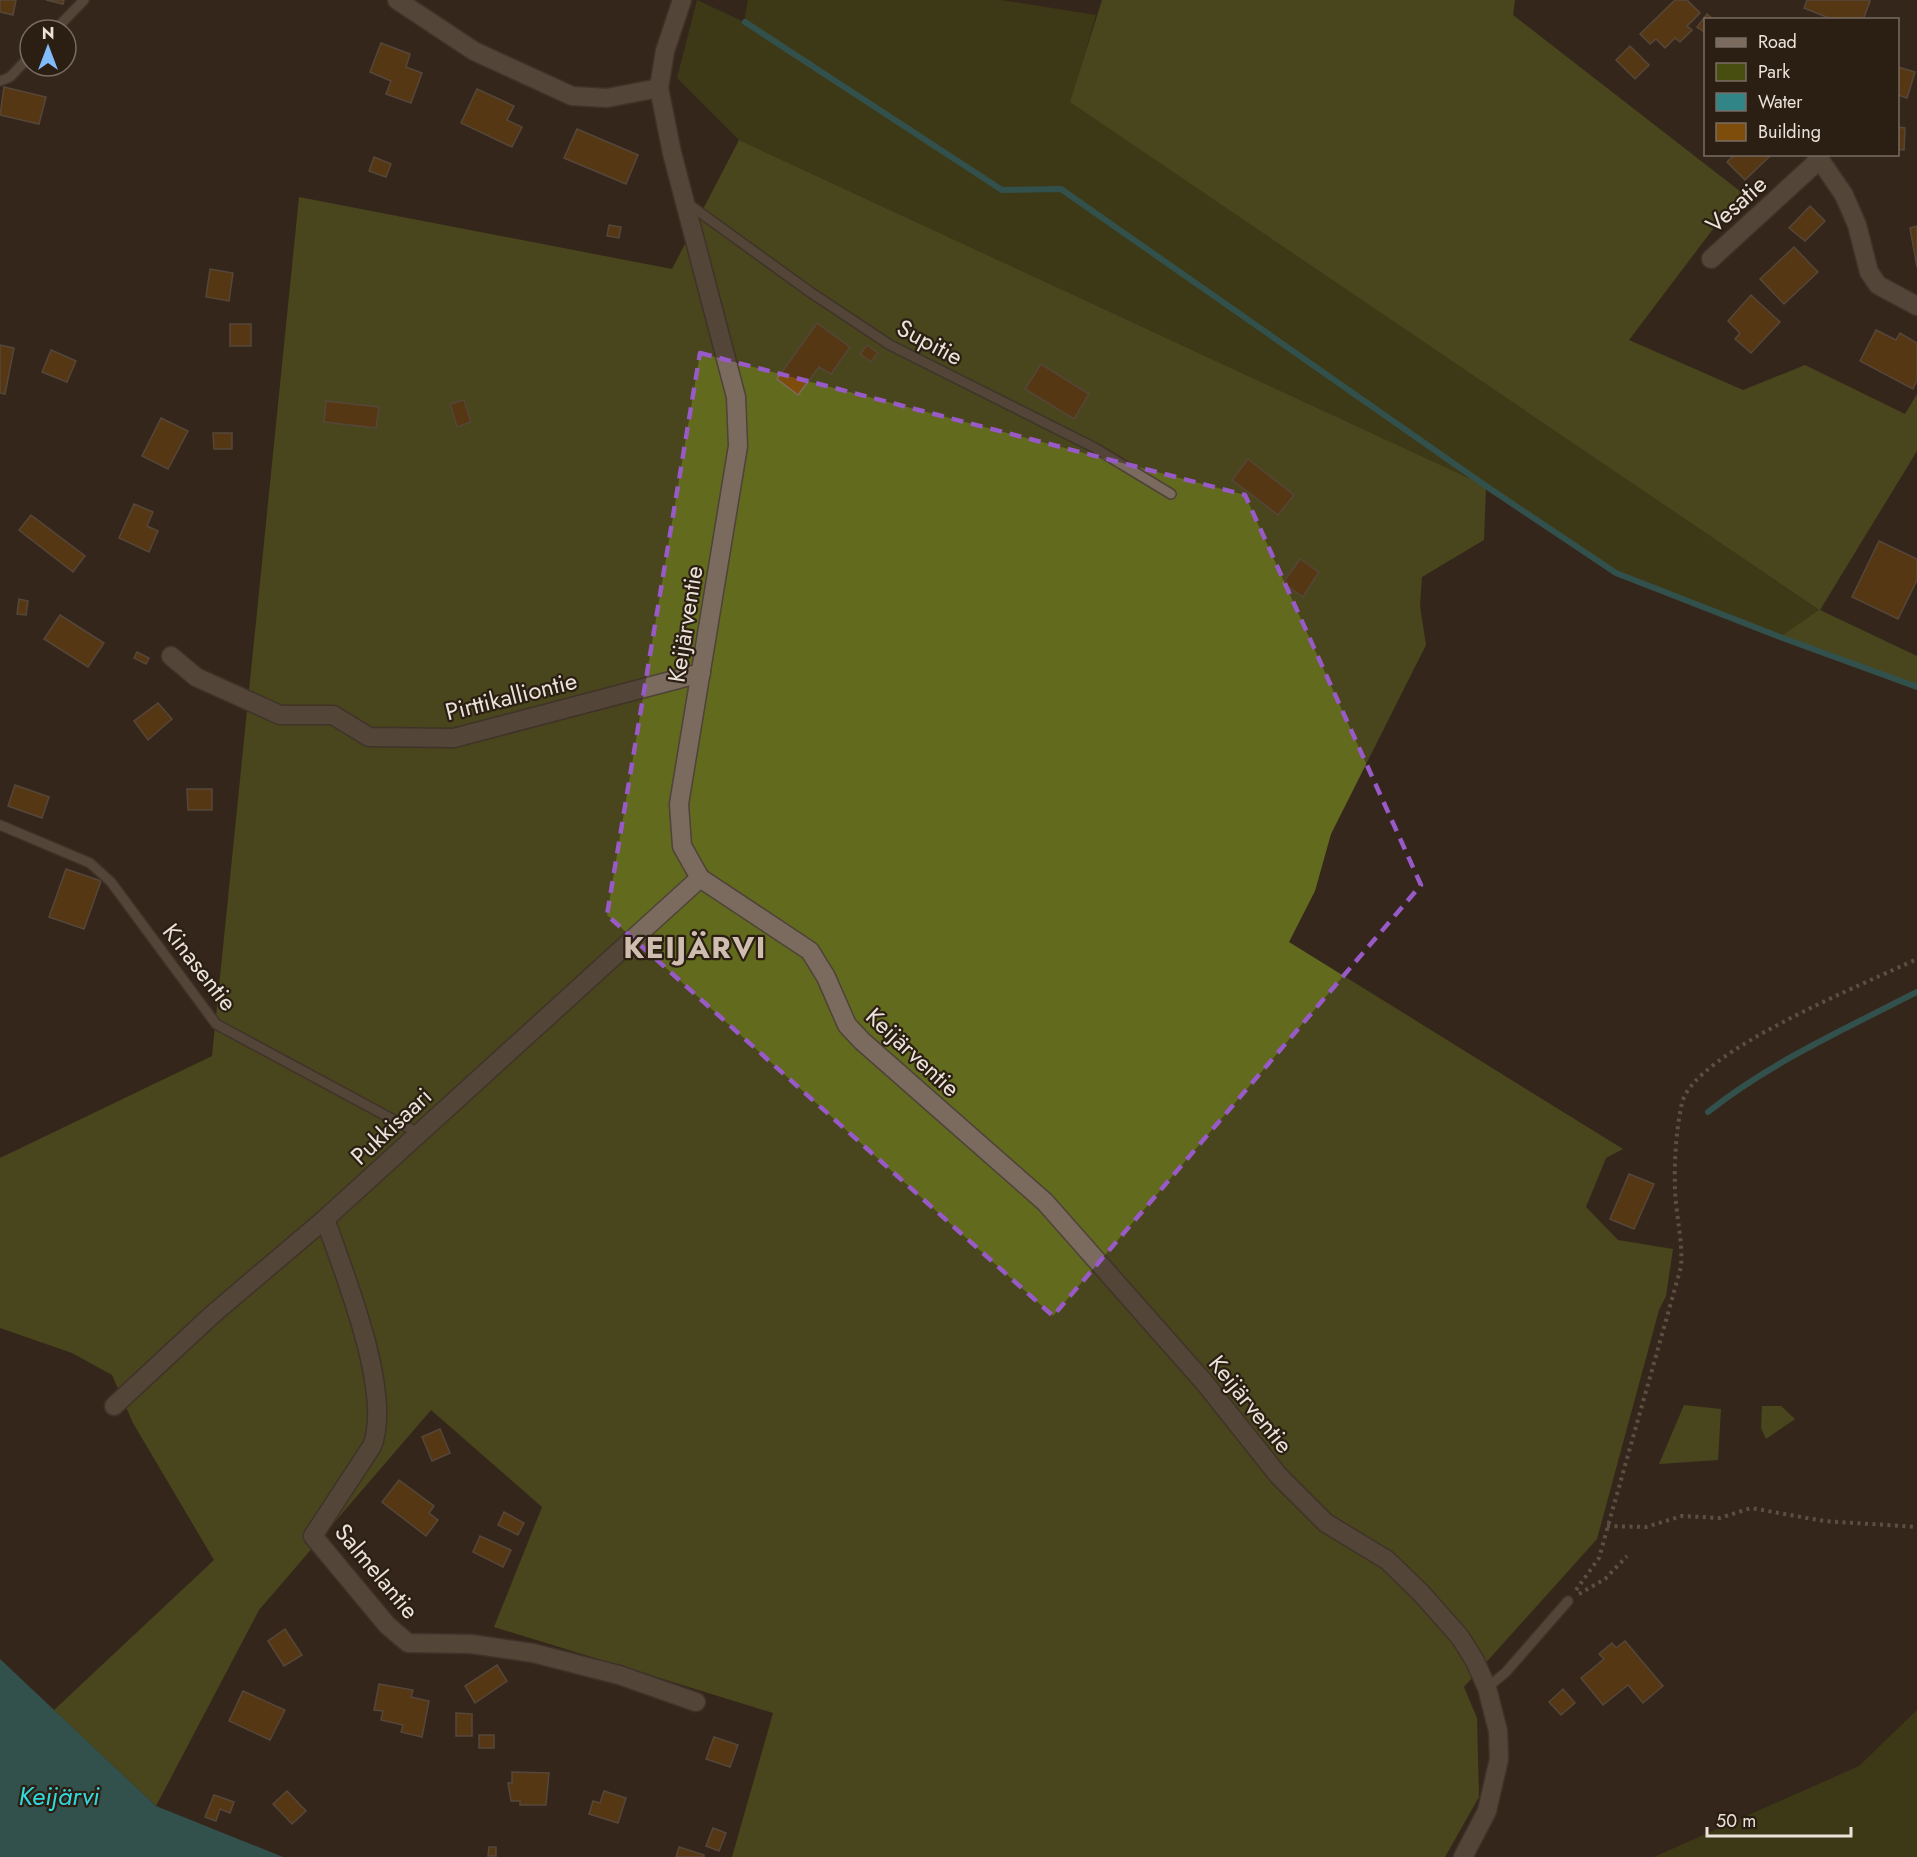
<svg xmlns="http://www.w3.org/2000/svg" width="1917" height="1857" font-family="Jost,sans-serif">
  <rect width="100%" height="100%" fill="#35271c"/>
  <g fill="#474e10">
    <path d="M697,0L744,22L748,0H1001L1096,15L1071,102L1820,611L1780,637L1616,573L1486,486L739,140L677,78Z"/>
    <path d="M1917,1710V1857H1654L1859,1766Z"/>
  </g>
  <g fill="#626a1d">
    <path d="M1102,0H1515L1513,15L1741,192L1629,340L1743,390L1805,365L1905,414L1917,394V451L1820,610L1917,656V687L1780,637L1819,610L1070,102Z"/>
    <path d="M739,140L1486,486L1484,540L1422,577L1420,606L1426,645L1331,834L1315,891L1289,942L1623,1149L1606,1158L1586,1207L1618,1240L1673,1249L1666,1296L1659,1310L1597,1539L1464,1687L1477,1718L1479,1797L1445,1857H732L773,1713L494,1627L542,1507L431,1410L259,1610L156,1806L54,1710L214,1560L133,1423L112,1375L72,1353L0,1328V1158L212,1056L299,197L672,269Z"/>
    <path d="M1684,1405L1721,1409L1718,1460L1659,1464Z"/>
    <path d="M1762,1406H1781L1795,1419L1766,1439L1761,1428Z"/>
  </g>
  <path fill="#328587" d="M0,1659L156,1806L283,1857H0Z"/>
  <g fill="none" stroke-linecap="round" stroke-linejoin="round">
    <g stroke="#328587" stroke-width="6">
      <path d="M745,22L1002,190L1061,189L1486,486L1616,573L1780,637L1917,687"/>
      <path d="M1708,1112C1771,1062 1845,1029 1917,992"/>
    </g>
  </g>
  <g fill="#7e4c0b" stroke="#7c6d5f" stroke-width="1.5">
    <path d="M0,0H16L13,15L0,12Z"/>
    <path d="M46,0H64L63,4Z"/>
    <path d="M1675,0H1687L1700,13L1687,26L1692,30L1680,42L1675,38L1665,48L1656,39L1650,44L1640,34Z"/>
    <path d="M1807,0H1868L1870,1L1863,20H1834L1804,8Z"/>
    <path d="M1707,14L1714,20H1706V33L1697,27Z"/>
    <path d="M381,43L410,54L406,67L422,73L411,103L386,94L391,81L370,72Z"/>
    <path d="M1630,46L1649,65L1635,79L1616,60Z"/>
    <path d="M1898,67L1915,72L1907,98L1898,95Z"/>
    <path d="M4,87L46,97L39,124L0,115Z"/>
    <path d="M477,89L514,106L507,120L522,127L512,147L461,123Z"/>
    <path d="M1898,127L1905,128L1904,150L1898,149Z"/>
    <path d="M577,129L638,155L626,184L564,158Z"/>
    <path d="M1735,154H1770L1771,155L1745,180L1727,162Z"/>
    <path d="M374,157L391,164L386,177L369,171Z"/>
    <path d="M1810,206L1825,221L1805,241L1789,228Z"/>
    <path d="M609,225L621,227L619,238L607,236Z"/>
    <path d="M1917,226V267L1910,228Z"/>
    <path d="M1794,247L1818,272L1784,304L1760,279Z"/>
    <path d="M210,269L233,273L229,301L206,297Z"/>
    <path d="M1751,295L1780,322L1751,353L1735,339L1740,333L1728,321Z"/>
    <path d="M817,323L850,347L831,374L819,367L798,395L777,379Z"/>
    <rect x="230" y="324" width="21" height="22"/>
    <path d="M1876,330L1896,340L1900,333L1917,343V380L1913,389L1860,361Z"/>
    <path d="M0,345L14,348L5,394L0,393Z"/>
    <path d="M867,345L878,353L871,362L860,354Z"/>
    <path d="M51,350L76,361L67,382L42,372Z"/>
    <path d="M1041,364L1089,394L1074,419L1025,389Z"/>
    <path d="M464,400L471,422L457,427L450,404Z"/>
    <path d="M326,401L379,407L376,428L324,422Z"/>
    <path d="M161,418L188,431L168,469L142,456Z"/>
    <path d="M213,433H232V449H214Z"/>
    <path d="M1248,459L1294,495L1278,515L1232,480Z"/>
    <path d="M134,504L153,512L147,526L158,531L149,552L119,538Z"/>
    <path d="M31,515L85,556L73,572L19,530Z"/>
    <path d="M1879,541L1917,559V580L1898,619L1852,597Z"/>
    <path d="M1300,559L1319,572L1303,597L1283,583Z"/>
    <path d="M19,599L28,601L26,615L17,614Z"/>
    <path d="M60,615L104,643L88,667L44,639Z"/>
    <path d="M137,652L149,658L146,664L134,658Z"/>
    <path d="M158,703L172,719L148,740L134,721Z"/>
    <path d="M15,785L49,797L42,818L8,806Z"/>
    <path d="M187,789H212V810H188Z"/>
    <path d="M66,869L101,881L84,929L49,917Z"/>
    <path d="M1629,1174L1654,1184L1634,1229L1610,1219Z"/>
    <path d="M440,1429L450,1453L432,1461L422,1437Z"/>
    <path d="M399,1480L434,1506L429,1513L438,1520L426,1536L382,1502Z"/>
    <path d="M504,1512L524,1523L518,1535L498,1525Z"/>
    <path d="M480,1536L511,1550L503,1567L473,1552Z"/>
    <path d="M285,1629L302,1655L284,1666L268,1641Z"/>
    <path d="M1625,1641L1663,1686L1643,1703L1628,1685L1603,1705L1581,1678L1604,1659L1599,1654L1612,1643L1616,1648Z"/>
    <path d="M497,1665L507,1681L475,1703L465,1686Z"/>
    <path d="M379,1684L413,1690L411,1697L429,1701L422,1737L401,1732L403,1725L381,1720L383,1711L374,1710Z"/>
    <path d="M1563,1689L1575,1703L1561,1715L1549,1702Z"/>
    <path d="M243,1691L285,1710L270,1740L229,1721Z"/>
    <path d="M456,1713L472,1714V1736H456Z"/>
    <rect x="479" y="1735" width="15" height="13"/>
    <path d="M714,1737L738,1745L730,1767L706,1759Z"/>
    <path d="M512,1772L549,1773L546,1805H520V1801H511L508,1783H512Z"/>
    <path d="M287,1791L306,1811L292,1824L273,1804Z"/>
    <path d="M604,1791L626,1798L618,1823L589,1814L593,1801L600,1803Z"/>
    <path d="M214,1795L234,1802L230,1813L220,1809L216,1821L205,1817Z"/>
    <path d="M713,1828L726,1833L719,1851L706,1846Z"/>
    <path d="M489,1847H496V1856H488Z"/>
    <path d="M679,1847L704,1855V1857H676Z"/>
  </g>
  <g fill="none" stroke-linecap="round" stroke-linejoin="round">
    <defs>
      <g id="lane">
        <path d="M55,30L84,0"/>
        <path d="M0,81L10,77L30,56"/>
        <path d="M687,203L810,292L890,345L1095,448L1171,494"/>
        <path d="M0,825L90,863L111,882L216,1024L418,1133"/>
        <path d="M1487,1688L1506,1672L1568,1601"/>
      </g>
      <g id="street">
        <path d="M397,0L474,51L572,96L607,98L659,88"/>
        <path d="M682,0L665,51L659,88L672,153L736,397L738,446L679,804L682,846L700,878L810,951L826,977L847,1025L862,1041L1045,1202L1204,1382L1278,1475L1326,1523L1387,1560L1421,1593L1460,1637L1475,1661L1487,1688L1498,1731L1499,1759L1487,1811L1463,1857"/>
        <path d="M1816,154L1844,195L1857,225L1869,272L1878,285L1917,306"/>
        <path d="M1711,259L1819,160"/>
        <path d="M171,656L196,677L280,715H333L369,737L454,738L701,673"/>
        <path d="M325,1219C344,1273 393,1393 372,1446L313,1536L387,1625L408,1643L471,1644L533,1653L619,1675L696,1702"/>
        <path d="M114,1406L213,1314L325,1219L700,878"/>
      </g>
    </defs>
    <use href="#lane" stroke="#4e4239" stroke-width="12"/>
    <use href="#street" stroke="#4e4239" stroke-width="21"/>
    <g stroke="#8c8076" stroke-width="4" stroke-dasharray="3 4.5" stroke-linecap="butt">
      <path d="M1607,1526L1646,1527L1682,1516L1720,1518L1751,1508L1824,1521L1917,1527"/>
      <path d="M1576,1590L1599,1558L1681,1267C1683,1241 1676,1216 1675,1190C1674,1163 1676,1130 1682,1103C1694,1052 1869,982 1917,959"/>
      <path d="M1579,1594L1605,1579L1627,1556"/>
    </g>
    <use href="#lane" stroke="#7b6b5e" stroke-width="9"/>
    <use href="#street" stroke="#7b6b5e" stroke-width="18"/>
  </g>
  <path d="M0 0H1917V1857H0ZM700,353L1245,495L1421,885L1053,1316L607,915Z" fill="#35271c" fill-opacity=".55" fill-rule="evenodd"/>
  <path fill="none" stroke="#975ac6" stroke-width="4.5" stroke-dasharray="12 8" stroke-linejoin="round" d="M700,353L1245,495L1421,885L1053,1316L607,915Z"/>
  <g text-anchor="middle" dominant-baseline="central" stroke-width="4.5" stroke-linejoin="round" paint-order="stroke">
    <g font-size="24" fill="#ebe2da" stroke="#2b1e13">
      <text transform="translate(1736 204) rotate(-42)">Vesatie</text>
      <text transform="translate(930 342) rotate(28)">Supitie</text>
      <text transform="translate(685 624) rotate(-81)">Keijärventie</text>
      <text transform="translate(511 696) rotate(-14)">Pirttikalliontie</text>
      <text transform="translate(200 967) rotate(52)">Kinasentie</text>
      <text transform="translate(913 1052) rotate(43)">Keijärventie</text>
      <text transform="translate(391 1126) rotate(-43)">Pukkisaari</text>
      <text transform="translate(1251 1404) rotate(51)">Keijärventie</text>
      <text transform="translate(377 1571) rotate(50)">Salmelantie</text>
    </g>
    <g font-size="26" font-style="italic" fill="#31d9dc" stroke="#2b1e13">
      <text x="59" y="1796">Keijärvi</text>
    </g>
    <g font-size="30" font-weight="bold" letter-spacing="1.5" fill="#cfbdaf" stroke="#2b1e13">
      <text x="695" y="947">KEIJÄRVI</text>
    </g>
  </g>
  <rect x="1704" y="18" width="195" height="138" fill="#2b1e13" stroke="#786c63" stroke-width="1.5"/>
  <rect x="1716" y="38" width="30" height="9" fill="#7b6b5e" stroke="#786c63" stroke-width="1.5"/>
  <text x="1758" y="48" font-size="18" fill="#ebe2da">Road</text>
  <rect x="1716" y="63" width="30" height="18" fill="#474e10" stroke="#786c63" stroke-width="1.5"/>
  <text x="1758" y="78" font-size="18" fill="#ebe2da">Park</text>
  <rect x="1716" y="93" width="30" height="18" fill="#328587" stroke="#786c63" stroke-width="1.5"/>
  <text x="1758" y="108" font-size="18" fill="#ebe2da">Water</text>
  <rect x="1716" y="123" width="30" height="18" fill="#7e4c0b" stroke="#786c63" stroke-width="1.5"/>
  <text x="1758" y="138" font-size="18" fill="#ebe2da">Building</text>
  <g transform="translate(48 48)"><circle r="28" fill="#2b1e13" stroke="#786c63" stroke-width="1.5"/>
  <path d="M0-4.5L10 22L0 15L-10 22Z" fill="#83bcfb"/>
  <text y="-9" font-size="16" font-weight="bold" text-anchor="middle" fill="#ebe2da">N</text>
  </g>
  <path d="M1707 1827v9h144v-9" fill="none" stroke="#ebe2da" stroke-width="3"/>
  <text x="1716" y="1827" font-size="18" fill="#ebe2da" stroke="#2b1e13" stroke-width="4.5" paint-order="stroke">50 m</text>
</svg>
